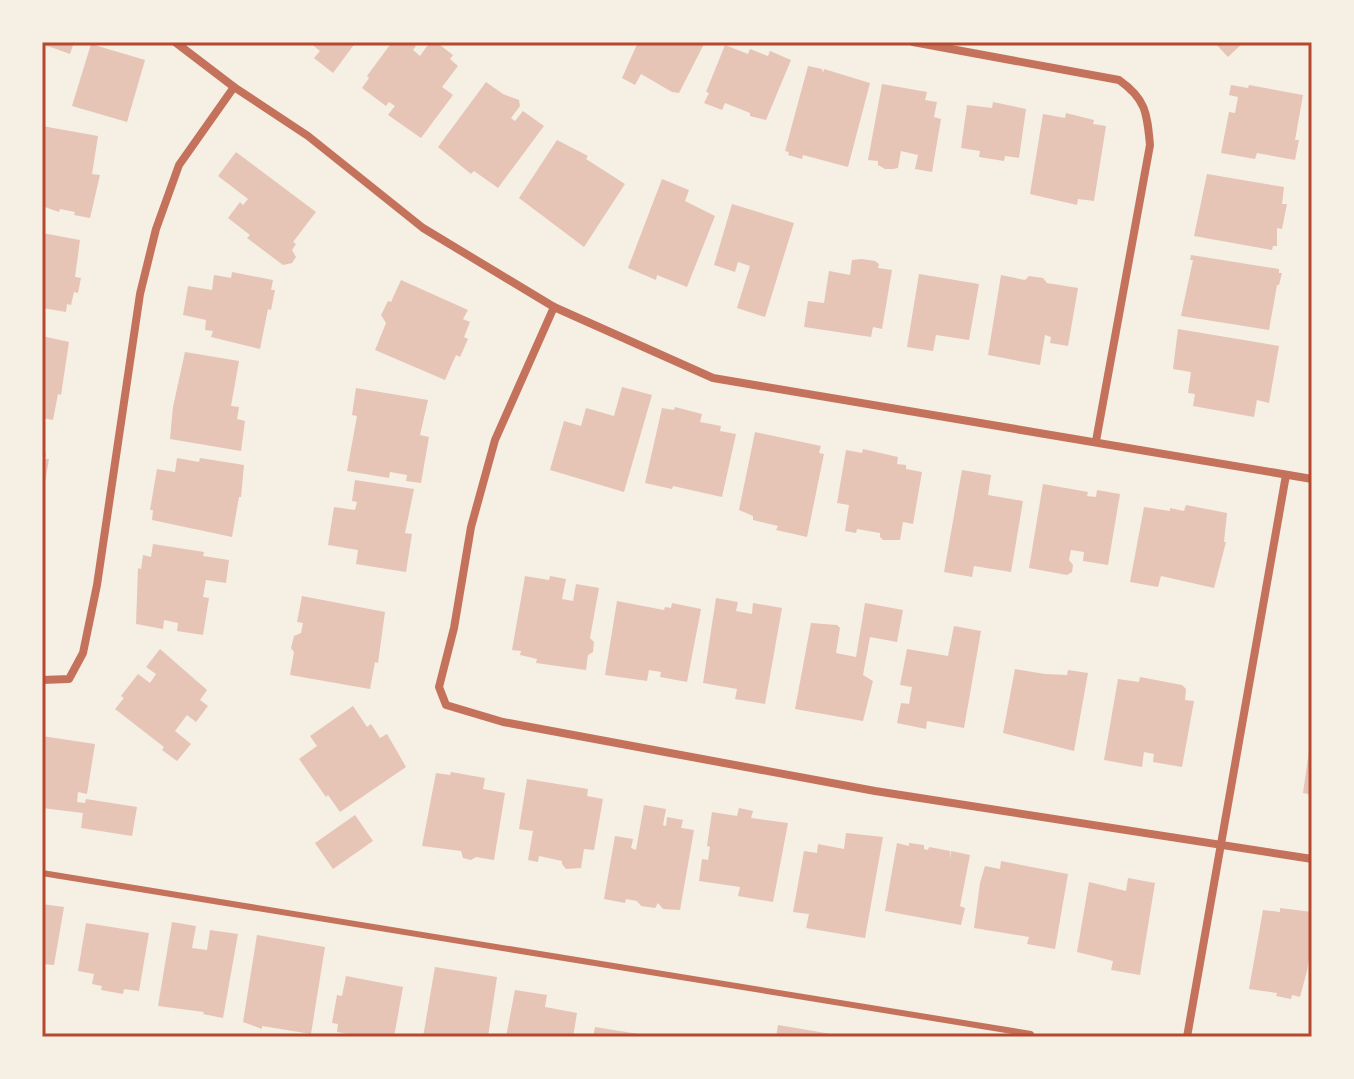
<svg xmlns="http://www.w3.org/2000/svg" width="1354" height="1079" font-family="Poppins,sans-serif">
  <rect width="100%" height="100%" fill="#f6efe4"/>
  <g fill="#e6c5b7">
    <path d="M42,42H74L70,54L42,44Z"/>
    <path d="M309,42H356L333,73L314,58L320,51Z"/>
    <path d="M392,42H410L416,46L413,50L420,56L430,42H436L453,55L450,59L458,66L442,87L453,95L421,138L388,115L395,106L389,102L386,106L362,88L369,78L367,76Z"/>
    <path d="M638,42H705L679,93L672,92L641,74L635,85L622,78Z"/>
    <path d="M1214,42H1244L1228,57Z"/>
    <path d="M91,44L145,60L127,122L72,106Z"/>
    <path d="M725,45L748,54L750,49L768,56L770,51L791,60L766,120L750,116V113L725,103L722,110L704,103L709,93L706,92Z"/>
    <path d="M808,66L822,69L823,73L824,69L870,83L848,167L803,155L802,159L788,155L789,152L785,151Z"/>
    <path d="M486,82L503,94L519,100L520,106L511,118L515,121L523,111L544,126L498,188L474,171L471,174L438,147Z"/>
    <path d="M882,84L927,92L925,100L937,102L934,117L941,119L932,172L915,169L918,155L901,151L898,168L893,169H885L878,165V161L868,160Z"/>
    <path d="M1231,85L1248,88L1249,85L1303,95L1295,140H1299L1295,160L1257,153L1255,159L1221,153L1229,112L1235,113L1238,97L1229,95Z"/>
    <path d="M993,102L1026,109L1019,158L1005,156L1004,161L979,157L980,151L961,148L967,105L992,108Z"/>
    <path d="M1066,113L1094,120L1093,124L1106,126L1094,201L1078,199L1077,205L1030,194L1043,114L1065,118Z"/>
    <path d="M42,126L98,136L92,174L100,175L90,218L74,215L75,212L60,209L59,212L42,206Z"/>
    <path d="M557,140L588,156L586,159L625,184L584,247L519,198Z"/>
    <path d="M236,152L316,212L293,242L296,244L292,250L296,257L292,263L283,265L247,238L250,235L228,218L240,202L243,205L248,199L218,176Z"/>
    <path d="M1207,174L1284,187L1282,204H1287L1282,229L1277,228V246H1273L1272,250L1194,236Z"/>
    <path d="M662,179L689,190L685,201L715,216L687,287L657,275L656,280L628,268Z"/>
    <path d="M732,204L794,223L765,317L737,308L750,266L738,262L735,272L714,265Z"/>
    <path d="M42,233L80,240L75,277L81,278L78,293L74,292L71,305L67,304L66,312L42,308Z"/>
    <path d="M1191,255L1279,269V273H1282L1279,285H1277L1269,330L1181,316L1193,260H1190Z"/>
    <path d="M862,259L875,261L879,264L878,268L892,270L882,329L873,327L871,337L804,327L808,301L824,303L829,271L850,275L852,260Z"/>
    <path d="M232,272L273,280L271,290H275L271,310L268,309L260,349L211,337L213,331L205,330L206,320L183,315L188,286L212,290L214,275L231,278Z"/>
    <path d="M919,274L979,284L969,340L936,335L933,351L907,347Z"/>
    <path d="M1001,275L1025,280L1029,276L1043,278L1047,283L1078,288L1068,346L1050,343L1051,337L1045,335L1040,365L988,355Z"/>
    <path d="M401,280L468,310L463,319L470,322L464,337L468,339L460,357L456,355L445,380L375,350L386,323L381,315L388,301L391,302Z"/>
    <path d="M1178,329L1279,346L1269,403L1257,400L1254,417L1193,406L1195,394L1188,393L1191,372L1173,369Z"/>
    <path d="M42,336L69,342L61,395L58,394L53,420L42,418Z"/>
    <path d="M185,352L239,361L231,406L239,407L237,419L245,421L241,451L170,439L173,407Z"/>
    <path d="M622,387L652,395L624,492L550,470L564,421L581,426L586,408L614,416Z"/>
    <path d="M356,388L428,400L420,435L429,437L421,483L406,481L407,475L390,472L389,478L347,471L357,416L352,415Z"/>
    <path d="M675,407L702,414L700,422L721,426L720,431L736,434L722,497L673,486L672,489L645,483L662,408L674,410Z"/>
    <path d="M755,432L821,446L819,453L824,454L807,537L776,530L778,526L753,520V516L739,510Z"/>
    <path d="M863,449L898,457L897,464L906,465V469L922,472L913,524L903,522L900,540H883L880,537V533L857,529L856,533L845,531L849,505L837,503L846,450L862,453Z"/>
    <path d="M42,452L46,453L45,459H49L44,489Z"/>
    <path d="M177,458L199,462L200,458L244,465L241,497H239L232,537L152,520L153,510H150L157,469L175,472Z"/>
    <path d="M962,470L991,475L988,495L1023,501L1011,572L974,566L972,577L944,572Z"/>
    <path d="M355,480L414,489L405,533L412,534L406,572L356,564L358,550L328,545L334,507L355,510L357,502L352,501Z"/>
    <path d="M1043,484L1088,492L1087,496L1096,497L1097,490L1120,494L1108,565L1083,561L1084,552L1071,550L1069,560L1073,565L1072,572L1067,575L1029,568Z"/>
    <path d="M1186,505L1227,513L1224,542H1226L1214,588L1161,576L1158,587L1130,582L1144,507L1170,511V508L1184,511Z"/>
    <path d="M153,544L204,552L203,556L229,560L226,583L206,580L203,597L209,598L203,635L177,631L178,623L164,620L163,629L136,624L138,568L141,569L143,555L151,557Z"/>
    <path d="M525,576L549,580L550,576L566,579L562,599L573,601L576,584L599,588L590,638L594,642L593,652L588,655L586,670L536,663L537,659L520,655L521,651L512,650Z"/>
    <path d="M302,596L385,612L378,663L375,662L370,689L290,675L294,652L291,648L294,636L301,633L303,623L297,622Z"/>
    <path d="M716,598L738,602L736,611L752,614L753,603L782,608L765,704L735,699L737,689L703,683Z"/>
    <path d="M617,601L664,610L665,607L671,608L672,603L701,609L687,682L660,677L661,672L649,670L647,681L605,675Z"/>
    <path d="M865,603L903,610L897,642L870,637L863,675L873,681L863,721L795,709L811,623L837,625L840,628L836,653L856,657Z"/>
    <path d="M954,626L981,631L964,728L927,721L926,729L897,723L901,703L909,704L912,687L900,685L907,649L948,656Z"/>
    <path d="M160,649L207,690L200,700L208,706L196,722L187,715L175,731L191,744L177,761L162,750L164,747L115,709L124,698L121,696L138,674L150,683L156,674L146,667Z"/>
    <path d="M1015,669L1045,674L1067,675L1068,670L1088,673L1074,751L1003,733Z"/>
    <path d="M1140,677L1182,685L1186,689L1185,700L1194,701L1182,767L1153,762L1154,754L1144,752L1142,767L1104,760L1118,679L1139,682Z"/>
    <path d="M353,706L367,727L371,724L380,738L387,734L406,767L340,812L328,795L326,797L299,759L317,746L310,736Z"/>
    <path d="M42,736L95,744L87,794L78,792L77,802L85,803L86,799L137,807L132,836L81,828L83,813L42,808Z"/>
    <path d="M1310,744H1312V795L1303,793Z"/>
    <path d="M451,772L485,778L483,789L505,793L494,860L476,857L471,860L463,858L461,851L422,846L436,773L450,775Z"/>
    <path d="M527,779L588,789L587,796L603,799L594,850L584,849L581,868L566,869L562,864V861L539,856L538,862L528,860L533,831L519,829Z"/>
    <path d="M644,805L666,809L663,825L666,826L667,817L683,820L681,828L694,830L680,910L663,909L658,903L655,908L641,906L637,901L626,899L625,903L604,899L615,836L633,839L631,848L636,850Z"/>
    <path d="M739,808L753,811L751,818L788,823L773,902L738,896L740,887L699,881L702,859L708,860L710,847L707,846L712,812L737,816Z"/>
    <path d="M355,815L373,841L333,869L315,843Z"/>
    <path d="M846,833L883,837L865,938L806,928L809,914L793,912L804,851L817,853L818,844L844,849Z"/>
    <path d="M897,843L909,846V843L924,845V849L928,850L929,847L950,851V859L951,851L970,855L960,906L965,908L961,925L885,911Z"/>
    <path d="M1001,861L1068,874L1055,949L1027,944L1029,937L974,928L980,883L985,866L1000,869Z"/>
    <path d="M1128,878L1155,883L1140,975L1111,970L1113,961L1077,952L1089,882L1126,891Z"/>
    <path d="M42,904L64,907L54,965L42,964Z"/>
    <path d="M1280,908L1312,912V941L1307,971L1300,997L1292,995L1291,999L1276,996L1277,993L1249,989L1263,910L1280,912Z"/>
    <path d="M172,922L196,926L192,948L207,950L210,930L238,934L223,1018L203,1014L204,1012L158,1006Z"/>
    <path d="M86,923L149,933L139,991L124,989L123,994L101,990L102,986L92,984L94,974L78,971Z"/>
    <path d="M257,935L325,947L311,1034L262,1026V1029L243,1022Z"/>
    <path d="M435,967L497,977L488,1037H423Z"/>
    <path d="M346,976L403,987L394,1037H354L355,1035L337,1032L338,1024L332,1023L337,995L342,996Z"/>
    <path d="M515,990L547,995L545,1007L577,1013L573,1037H506Z"/>
    <path d="M778,1025L837,1035V1037H776Z"/>
    <path d="M595,1027L645,1035V1037H593Z"/>
  </g>
  <g fill="none" stroke-linecap="round" stroke-linejoin="round">
    <path stroke="#c5725c" stroke-width="6" d="M42,873L1031,1034V1037"/>
    <g stroke="#c5725c" stroke-width="8">
      <path d="M175,42L234,87L308,136L423,228L554,307L713,378L1312,479"/>
      <path d="M913,42L1119,80C1146,99 1147,113 1150,145L1096,441"/>
      <path d="M554,307L495,440L471,527L454,628L439,687L446,705L503,722L875,791L1312,859"/>
      <path d="M42,680L69,679L83,653L97,585L140,294L156,229L179,165L234,87"/>
      <path d="M1187,1037L1286,475"/>
    </g>
  </g>
  <rect width="1354" height="1079" fill="none" stroke="#f6efe4" stroke-width="88"/>
  <rect x="44" y="44" width="1266" height="991" fill="none" stroke="#b5482f" stroke-width="3"/>
</svg>
